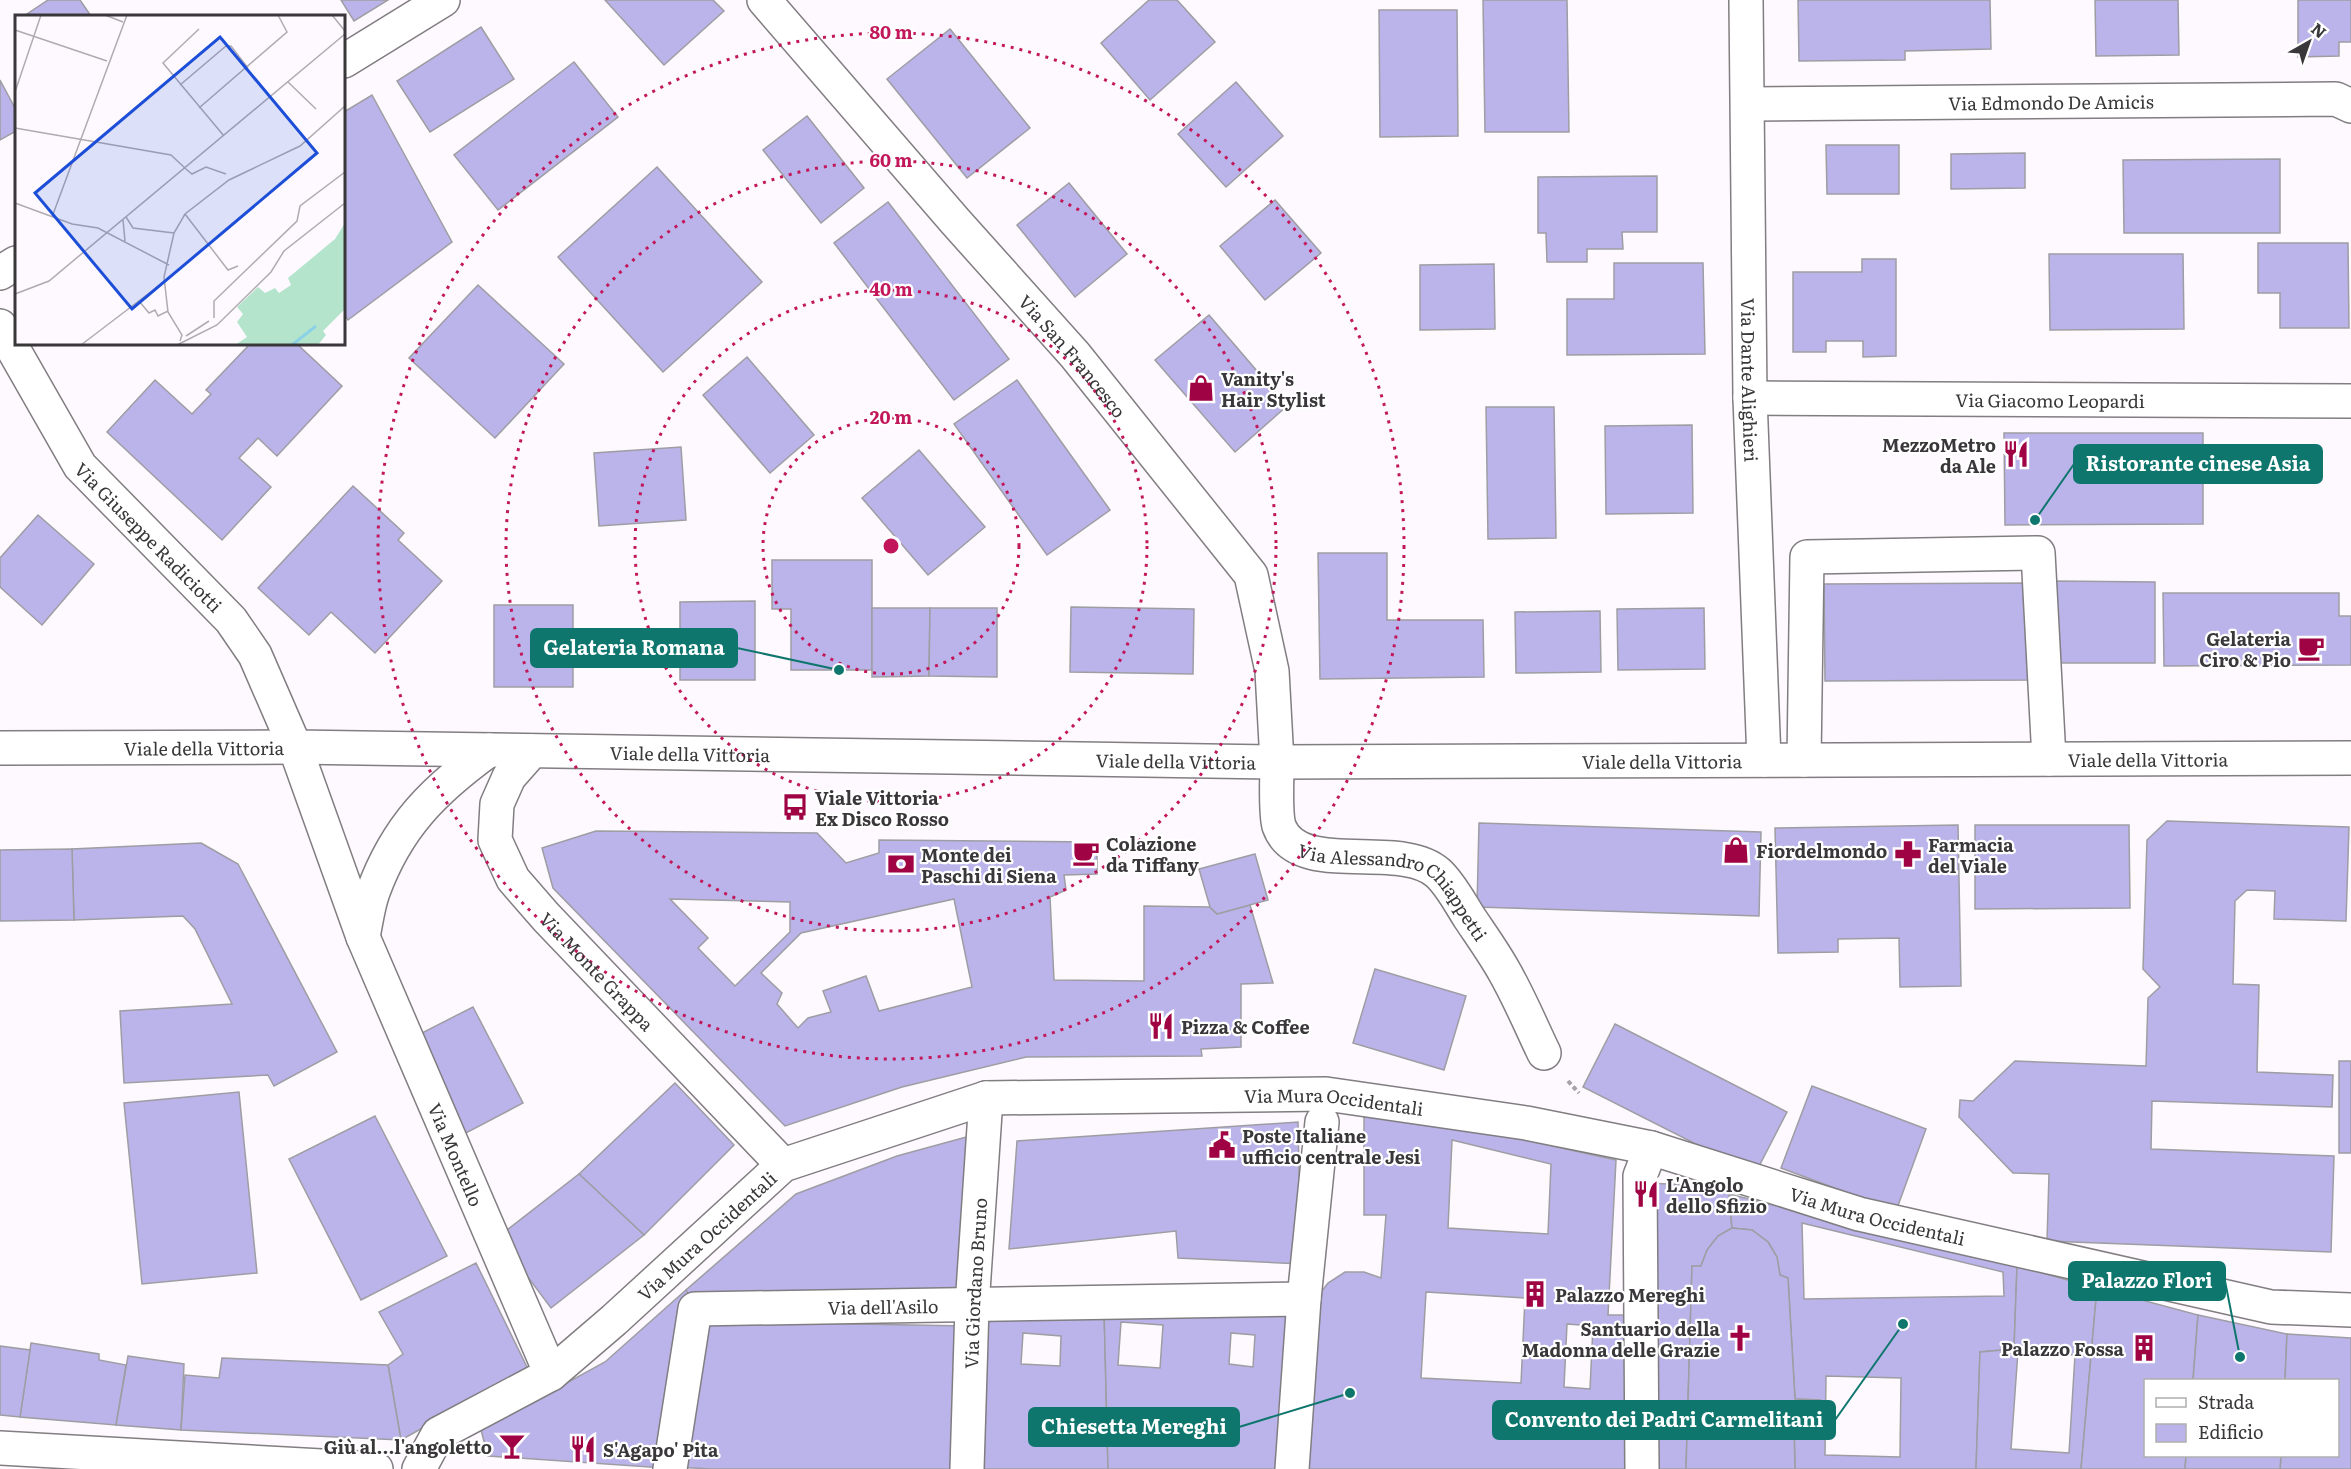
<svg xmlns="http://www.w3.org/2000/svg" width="2351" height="1469" font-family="Literata,serif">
  <rect width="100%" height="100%" fill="#fef9fe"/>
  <g fill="#bbb4ea" stroke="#9e9da3" stroke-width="1.5" fill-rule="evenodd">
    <path d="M48,0H80L91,16H24Z"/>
    <path d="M341,0H388L354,21Z"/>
    <path d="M605,0H713L724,11L664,65Z"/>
    <path d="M1149,0H1177L1215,42L1150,100L1101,43Z"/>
    <path d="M1483,0H1567L1569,132H1485Z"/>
    <path d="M1798,0H1990L1991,49L1905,51V60L1799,61Z"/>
    <path d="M2095,0H2178L2179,55L2096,56Z"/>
    <path d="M2298,0H2351V42H2339V56L2298,57Z"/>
    <path d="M1379,10H1457L1458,136L1380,137Z"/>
    <path d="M481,27L514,79L430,132L397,81Z"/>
    <path d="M950,29L1030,128L967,178L887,79Z"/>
    <path d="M574,62L618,117L498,210L454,155Z"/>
    <path d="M0,80L16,110V131L0,140Z"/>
    <path d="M1236,82L1283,136L1226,187L1178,134Z"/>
    <path d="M372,95L452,242L348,320L344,313V112Z"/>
    <path d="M807,116L864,188L821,223L763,150Z"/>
    <path d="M1826,145H1899V194H1827Z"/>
    <path d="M2025,153V188L1951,189V154Z"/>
    <path d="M2280,159V233H2124L2123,160Z"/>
    <path d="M657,167L762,282L663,372L558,257Z"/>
    <path d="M1657,176V232H1622L1623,249H1587V262H1547L1546,233H1538V177Z"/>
    <path d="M1069,183L1127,254L1075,297L1017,225Z"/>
    <path d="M1275,200L1321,253L1265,300L1220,246Z"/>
    <path d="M888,202L1009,359L954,400L834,243Z"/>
    <path d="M2258,243H2348L2349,328H2280V293H2258Z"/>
    <path d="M2049,254H2183L2184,329L2050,330Z"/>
    <path d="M1862,259H1896V356L1863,357V341H1826V352H1793V272H1862Z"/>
    <path d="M1614,263H1703L1705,354L1567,355V299H1614Z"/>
    <path d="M1494,264L1495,329L1420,330V265Z"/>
    <path d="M478,285L564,364L495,438L409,358Z"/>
    <path d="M1209,315L1287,406L1235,452L1155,360Z"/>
    <path d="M250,344H297L342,386L277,456L258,438L239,458L271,487L222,540L107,432L155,380L192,414L211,394L206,390Z"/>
    <path d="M747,357L814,435L770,473L703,395Z"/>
    <path d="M1017,380L1110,510L1047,555L954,424Z"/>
    <path d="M1486,407H1554L1556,538L1488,539Z"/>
    <path d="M1692,425L1693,513L1606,514L1605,426Z"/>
    <path d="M2004,433H2203V524L2005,525Z"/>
    <path d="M681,447L686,520L599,526L594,453Z"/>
    <path d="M919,450L985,527L928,575L862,498Z"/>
    <path d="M353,486L404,533L398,540L442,581L375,653L331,612L309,635L258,588Z"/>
    <path d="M38,515L94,564L42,625L0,587V558Z"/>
    <path d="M1318,553H1387V620H1483L1484,677L1320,679Z"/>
    <path d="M772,560H872V670H791V609H772Z"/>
    <path d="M2053,581L2155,582V663H2054Z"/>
    <path d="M2033,583L2034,680L1825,681L1824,584Z"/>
    <path d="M2163,593H2339V616H2351V665L2164,666Z"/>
    <path d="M755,601V680H680V602Z"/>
    <rect x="494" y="605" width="79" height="82"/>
    <path d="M1071,607L1194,609L1193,674L1070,672Z"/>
    <path d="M872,608H930L929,676L872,677Z"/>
    <path d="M930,608H997V677L929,676Z"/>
    <path d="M1704,608L1705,669L1618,670L1617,609Z"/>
    <path d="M1600,611L1601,672L1516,673L1515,612Z"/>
    <path d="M2167,821L2349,827L2346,921L2274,919L2275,891L2247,890L2235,901L2233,984L2259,985L2257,1072L2333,1075L2332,1107L2152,1101L2151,1149L2334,1156L2331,1252L2047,1241L2049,1174L2013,1173L1959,1117L1960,1100L1973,1101L2015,1061L2146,1066L2148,998L2160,987L2143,969L2147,840Z"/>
    <path d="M1479,823L1761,832L1759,916L1477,907Z"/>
    <path d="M1958,825L1961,986L1900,987L1899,938L1838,939V952L1778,953L1775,828Z"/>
    <path d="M1975,825H2129L2130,908L1975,909Z"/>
    <path d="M596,831L817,833L846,863L879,853V840L1097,842V874L1064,875L1066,890L1050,897L1054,980L1144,981V906L1210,907L1217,914L1250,905L1273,983L1241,984V1047L1201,1049L1202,1056L1026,1057L902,1087L785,1126L553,888L542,848ZM670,899L790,902V932L735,986L698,948L708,938ZM954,899L972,987L879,1011L866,976L823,991L831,1012L808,1018L798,1028L777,1004L782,993L761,973L801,933Z"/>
    <path d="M201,843L238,864L337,1052L274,1086L268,1075L124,1083L120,1011L232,1004L195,929L183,916L74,920L72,849Z"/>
    <path d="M72,849L74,920L0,921V850Z"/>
    <path d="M1255,854L1268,900L1217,914L1210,907L1199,869Z"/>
    <path d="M1375,969L1466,996L1444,1070L1353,1043Z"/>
    <path d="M473,1007L523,1103L464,1134L414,1037Z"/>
    <path d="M1615,1024L1787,1112L1755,1174L1583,1087Z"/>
    <rect x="2339" y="1061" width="12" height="92"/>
    <path d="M675,1083L734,1145L644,1235L579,1174Z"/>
    <path d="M1812,1086L1926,1129L1896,1211L1781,1168Z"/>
    <path d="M239,1092L257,1273L142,1284L124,1103Z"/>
    <path d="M375,1116L447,1256L361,1300L289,1159Z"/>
    <path d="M1364,1117H1392L1452,1124L1616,1160L1608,1315H1629V1469H1299L1318,1296L1328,1283L1345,1272H1364L1381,1278L1386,1215H1364ZM1452,1140L1551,1164L1548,1234L1448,1228ZM1426,1292L1525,1298L1521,1383L1421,1378ZM1567,1324L1593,1326L1590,1389L1564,1387Z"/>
    <path d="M1298,1122L1301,1264L1178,1258L1176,1231L1009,1249L1017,1141Z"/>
    <path d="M970,1136L963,1301H692L686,1290L796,1194L897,1156Z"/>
    <path d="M579,1174L644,1235L551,1308L498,1237Z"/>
    <path d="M1645,1183L1692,1185L1729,1194L1732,1228L1718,1236L1707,1250L1701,1266H1692L1686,1469H1646Z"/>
    <path d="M1729,1194L2017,1266L2014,1349L1980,1352L1976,1469H1795L1794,1426L1820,1428V1400L1795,1399L1788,1278L1780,1275L1777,1257L1768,1242L1752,1230L1732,1228ZM1802,1223L2003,1272L2004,1296L1804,1299ZM1826,1376L1901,1378L1900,1457L1825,1455Z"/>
    <path d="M1732,1228L1752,1230L1768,1242L1777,1257L1780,1275L1788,1278L1795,1399L1820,1400V1428L1794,1426L1795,1469H1686L1692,1266H1701L1707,1250L1718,1236Z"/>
    <path d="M476,1263L528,1369L401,1440L388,1365L403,1354L379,1312Z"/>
    <path d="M2017,1266L2097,1288L2081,1469H1976L1980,1352L2014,1349ZM2018,1351L2075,1355L2069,1453L2011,1449Z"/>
    <path d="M2097,1288L2198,1315L2193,1380H2146V1456H2186L2185,1469H2081Z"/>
    <path d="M686,1290L692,1301L664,1468L488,1456L481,1430L605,1362Z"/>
    <path d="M1104,1309L1108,1469H980L988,1313ZM1023,1333L1061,1336L1060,1366L1021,1364Z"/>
    <path d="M1104,1309L1295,1311L1281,1469H1108ZM1121,1322L1163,1325L1160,1368L1118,1365ZM1231,1333L1255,1335L1253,1367L1229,1364Z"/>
    <path d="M2198,1315L2287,1334L2285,1380H2193Z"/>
    <path d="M695,1321L966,1326L957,1469H711L675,1467Z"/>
    <path d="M2287,1334L2351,1338V1469H2280L2281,1456H2338V1380H2285Z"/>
    <path d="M31,1343L99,1354V1360L126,1365L116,1425L20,1417Z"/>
    <path d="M0,1346L30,1350L20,1417L0,1415Z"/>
    <path d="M128,1356L184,1364L181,1430L116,1425Z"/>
    <path d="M222,1358L388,1365L401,1440L181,1430L185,1375L219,1378Z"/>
    <path d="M2186,1456H2281L2280,1469H2185Z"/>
  </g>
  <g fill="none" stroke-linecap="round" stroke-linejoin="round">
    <defs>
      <g id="minor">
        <path id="s1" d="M1746,0L1750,398L1764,760"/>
        <path d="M344,61L443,0"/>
        <path id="s2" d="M1749,104L2336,99L2351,106"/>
        <path d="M0,273L16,263"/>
        <path id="s3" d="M0,326L80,466L231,620L255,655L295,747L363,937L551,1374"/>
        <path id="s4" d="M1750,398L2351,401"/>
        <path id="s5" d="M532,751L509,777L497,804L495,840L513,879L546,917L783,1165"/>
        <path d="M1804,760L1807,557L2038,553L2049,759"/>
        <path id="s6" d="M1277,762C1277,778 1275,813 1279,826C1298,879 1400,839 1438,873C1451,885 1460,903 1469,917C1481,935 1494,953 1504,971C1519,997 1531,1026 1544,1053"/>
        <path d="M363,937C366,922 368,906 373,892C397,826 434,790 489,750"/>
        <path d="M0,1448L376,1469"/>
        <path id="s7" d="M419,1469L438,1434L551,1374L614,1320L783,1165L986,1098L1326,1094L1526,1123L1651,1148L1859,1214L2271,1307L2351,1310"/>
        <path id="s8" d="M670,1469L695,1309L1304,1299"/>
        <path id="s9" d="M967,1469L972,1306L986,1098"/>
        <path d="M1292,1469L1304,1299L1322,1122"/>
        <path d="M1642,1469L1640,1176L1651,1148"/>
      </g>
      <g id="major">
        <path id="s10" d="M764,0L955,221L1075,355L1251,575L1272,671L1277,762"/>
        <path id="s11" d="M0,748L295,747L1277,762L2351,758"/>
      </g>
    </defs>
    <use href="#minor" stroke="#817d81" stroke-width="36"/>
    <use href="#major" stroke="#817d81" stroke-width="36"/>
    <path stroke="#a6a2a6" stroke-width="4" stroke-dasharray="4.5 3" stroke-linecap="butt" d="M1568,1081L1579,1093"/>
    <use href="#minor" stroke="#fff" stroke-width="33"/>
    <use href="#major" stroke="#fff" stroke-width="33"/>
  </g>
  <g fill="none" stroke="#c2185b" stroke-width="3" stroke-dasharray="3 6">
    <circle cx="891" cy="546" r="128"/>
    <circle cx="891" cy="546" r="256"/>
    <circle cx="891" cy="546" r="385"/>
    <circle cx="891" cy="546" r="513"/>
  </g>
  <defs>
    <symbol id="shop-bare" viewBox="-9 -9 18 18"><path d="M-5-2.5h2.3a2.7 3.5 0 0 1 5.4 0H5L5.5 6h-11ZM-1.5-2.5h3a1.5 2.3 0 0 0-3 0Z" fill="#a00344" stroke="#fff" stroke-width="2.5" paint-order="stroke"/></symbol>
    <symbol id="restaurant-bare" viewBox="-9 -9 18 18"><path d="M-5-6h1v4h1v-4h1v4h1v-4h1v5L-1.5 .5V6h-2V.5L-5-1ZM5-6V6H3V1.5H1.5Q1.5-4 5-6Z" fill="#a00344" stroke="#fff" stroke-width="2.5" paint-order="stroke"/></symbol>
    <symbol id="cafe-bare" viewBox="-9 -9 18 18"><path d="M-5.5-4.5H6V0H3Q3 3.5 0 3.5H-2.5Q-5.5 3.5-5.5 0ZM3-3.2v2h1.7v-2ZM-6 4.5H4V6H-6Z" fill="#a00344" stroke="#fff" stroke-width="2.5" paint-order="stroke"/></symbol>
    <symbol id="bus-bare" viewBox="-9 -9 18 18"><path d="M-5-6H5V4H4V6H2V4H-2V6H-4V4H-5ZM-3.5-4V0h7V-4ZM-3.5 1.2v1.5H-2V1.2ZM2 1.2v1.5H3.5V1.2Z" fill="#a00344" stroke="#fff" stroke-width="2.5" paint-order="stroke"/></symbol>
    <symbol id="pharmacy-bare" viewBox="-9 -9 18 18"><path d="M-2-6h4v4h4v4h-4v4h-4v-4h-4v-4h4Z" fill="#a00344" stroke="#fff" stroke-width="2.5" paint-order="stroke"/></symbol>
    <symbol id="bank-bare" viewBox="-9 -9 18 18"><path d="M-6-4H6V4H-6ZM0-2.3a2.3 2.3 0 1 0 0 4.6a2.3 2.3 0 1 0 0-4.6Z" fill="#a00344" stroke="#fff" stroke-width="2.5" paint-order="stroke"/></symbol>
    <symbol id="civic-bare" viewBox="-9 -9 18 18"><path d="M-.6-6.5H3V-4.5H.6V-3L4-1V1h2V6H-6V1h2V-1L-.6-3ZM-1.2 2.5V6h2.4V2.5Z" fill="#a00344" stroke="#fff" stroke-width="2.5" paint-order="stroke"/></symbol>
    <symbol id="building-bare" viewBox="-9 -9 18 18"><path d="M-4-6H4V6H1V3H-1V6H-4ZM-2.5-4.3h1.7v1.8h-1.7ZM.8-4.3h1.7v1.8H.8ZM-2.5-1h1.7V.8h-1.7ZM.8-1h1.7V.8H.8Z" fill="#a00344" stroke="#fff" stroke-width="2.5" paint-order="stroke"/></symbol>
    <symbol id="church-bare" viewBox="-9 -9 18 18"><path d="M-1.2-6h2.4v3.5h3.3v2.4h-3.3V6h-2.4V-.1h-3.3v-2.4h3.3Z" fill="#a00344" stroke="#fff" stroke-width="2.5" paint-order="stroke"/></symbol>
    <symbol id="bar-bare" viewBox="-9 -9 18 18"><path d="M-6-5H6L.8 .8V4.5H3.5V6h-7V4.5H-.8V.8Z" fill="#a00344" stroke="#fff" stroke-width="2.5" paint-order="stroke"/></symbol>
  </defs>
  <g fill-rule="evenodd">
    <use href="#shop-bare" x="1182" y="369" width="38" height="38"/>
    <use href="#restaurant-bare" x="1997" y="435" width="38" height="38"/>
    <use href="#cafe-bare" x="2292" y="629" width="38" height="38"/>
    <use href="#bus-bare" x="776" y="788" width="38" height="38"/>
    <use href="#shop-bare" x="1717" y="831" width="38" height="38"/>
    <use href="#cafe-bare" x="1067" y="834" width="38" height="38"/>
    <use href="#pharmacy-bare" x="1889" y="835" width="38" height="38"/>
    <use href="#bank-bare" x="882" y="845" width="38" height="38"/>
    <use href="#restaurant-bare" x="1142" y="1007" width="38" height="38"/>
    <use href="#civic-bare" x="1203" y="1126" width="38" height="38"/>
    <use href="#restaurant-bare" x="1627" y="1175" width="38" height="38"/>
    <use href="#building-bare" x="1516" y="1275" width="38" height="38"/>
    <use href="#church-bare" x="1721" y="1319" width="38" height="38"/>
    <use href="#building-bare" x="2125" y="1329" width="38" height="38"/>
    <use href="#bar-bare" x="493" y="1427" width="38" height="38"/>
    <use href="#restaurant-bare" x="564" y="1430" width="38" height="38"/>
  </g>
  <g text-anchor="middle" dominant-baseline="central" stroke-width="4.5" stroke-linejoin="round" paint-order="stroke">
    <g font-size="18" fill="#393739" stroke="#fff">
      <text stroke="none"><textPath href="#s2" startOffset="302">Via Edmondo De Amicis</textPath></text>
      <text stroke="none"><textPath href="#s10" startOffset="471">Via San Francesco</textPath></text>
      <text stroke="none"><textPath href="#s1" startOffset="380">Via Dante Alighieri</textPath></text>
      <text stroke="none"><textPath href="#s4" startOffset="300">Via Giacomo Leopardi</textPath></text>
      <text stroke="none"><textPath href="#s3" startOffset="260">Via Giuseppe Radiciotti</textPath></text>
      <text stroke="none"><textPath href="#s11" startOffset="204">Viale della Vittoria</textPath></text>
      <text stroke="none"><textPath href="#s11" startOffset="690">Viale della Vittoria</textPath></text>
      <text stroke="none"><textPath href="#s11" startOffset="2148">Viale della Vittoria</textPath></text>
      <text stroke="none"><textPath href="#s11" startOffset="1176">Viale della Vittoria</textPath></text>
      <text stroke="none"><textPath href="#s11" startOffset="1662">Viale della Vittoria</textPath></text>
      <text stroke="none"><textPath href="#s6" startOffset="206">Via Alessandro Chiappetti</textPath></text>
      <text stroke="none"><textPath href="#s5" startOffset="268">Via Monte Grappa</textPath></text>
      <text stroke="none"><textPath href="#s7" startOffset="1042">Via Mura Occidentali</textPath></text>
      <text stroke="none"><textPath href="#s3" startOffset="958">Via Montello</textPath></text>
      <text stroke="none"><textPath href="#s7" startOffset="1600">Via Mura Occidentali</textPath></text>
      <text stroke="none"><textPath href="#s7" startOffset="376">Via Mura Occidentali</textPath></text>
      <text stroke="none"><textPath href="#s9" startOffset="186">Via Giordano Bruno</textPath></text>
      <text stroke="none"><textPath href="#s8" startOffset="350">Via dell'Asilo</textPath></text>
    </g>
    <g font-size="18" font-weight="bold" fill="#393739" stroke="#fff" text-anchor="start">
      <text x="1221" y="378">Vanity's<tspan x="1221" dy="21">Hair Stylist</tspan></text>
      <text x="1996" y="444" text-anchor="end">MezzoMetro<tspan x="1996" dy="21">da Ale</tspan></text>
      <text x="2291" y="638" text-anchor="end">Gelateria<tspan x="2291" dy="21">Ciro &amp; Pio</tspan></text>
      <text x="815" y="797">Viale Vittoria<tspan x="815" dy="21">Ex Disco Rosso</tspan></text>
      <text x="1106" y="843">Colazione<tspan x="1106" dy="21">da Tiffany</tspan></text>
      <text x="1928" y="844">Farmacia<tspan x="1928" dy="21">del Viale</tspan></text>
      <text x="1756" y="850">Fiordelmondo</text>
      <text x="921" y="854">Monte dei<tspan x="921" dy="21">Paschi di Siena</tspan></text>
      <text x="1181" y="1026">Pizza &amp; Coffee</text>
      <text x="1242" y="1135">Poste Italiane<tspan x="1242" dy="21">ufficio centrale Jesi</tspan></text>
      <text x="1666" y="1184">L'Angolo<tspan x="1666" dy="21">dello Sfizio</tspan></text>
      <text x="1555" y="1294">Palazzo Mereghi</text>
      <text x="1720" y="1328" text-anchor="end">Santuario della<tspan x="1720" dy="21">Madonna delle Grazie</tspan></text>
      <text x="2124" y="1348" text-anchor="end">Palazzo Fossa</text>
      <text x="492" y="1446" text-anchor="end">Giù al...l'angoletto</text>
      <text x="603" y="1449">S'Agapo' Pita</text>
    </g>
  </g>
  <g transform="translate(15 15)">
    <rect width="330" height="330" fill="#fef9fe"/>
    <path d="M330,208V294L308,316L311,320L303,330H220L232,322L222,307L228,299L222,292L243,272L250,278L260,273L264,278L276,270L273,263L320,224Z" fill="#b5e4cd"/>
    <path fill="none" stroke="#8bd2e6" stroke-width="3" d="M277,330L301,311"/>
    <path fill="none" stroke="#afabaf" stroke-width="1.5" d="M90,0L108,7M317,0L330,16M184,14L148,48L209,121M0,15L92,46M273,67L301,94M165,70L211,31H216L233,53M0,77L26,0M184,93L272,17L263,0M0,113L156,140L171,154M171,154L177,159L191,152L211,159M0,188L57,209L83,213L154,250M170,199L213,255L223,251M37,202L112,0M111,202L118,213L159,218M108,205L110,226M0,279L34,266L330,19M124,286L134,298L140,295L143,301L153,296M199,303V286L282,206L285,191L330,157M171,321L194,306M165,326L167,320L153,297L149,262L159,218L170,199L214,165L285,131L330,91M66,330L150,266M162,330L202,310L256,257L269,236L330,188"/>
    <path fill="#1d4ed8" fill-opacity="0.15" stroke="#1d4ed8" stroke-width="3" d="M205,22L302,138L117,294L20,178Z"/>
    <rect width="330" height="330" fill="none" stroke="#393739" stroke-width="3"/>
  </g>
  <circle cx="891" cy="546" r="9" fill="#c2185b" stroke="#fff" stroke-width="3"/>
  <g font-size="18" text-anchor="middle" font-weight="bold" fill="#c2185b" stroke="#fff" stroke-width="4.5" stroke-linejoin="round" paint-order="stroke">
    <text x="891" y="39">80 m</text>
    <text x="891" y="167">60 m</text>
    <text x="891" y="296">40 m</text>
    <text x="891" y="424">20 m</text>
  </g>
  <path fill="none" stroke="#0f766e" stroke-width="2" d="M2035 520L2074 464M839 670L737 648M2240 1357L2225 1281M1903 1324L1835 1420M1350 1393L1239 1427"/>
  <g fill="#0f766e" stroke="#fff" stroke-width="2">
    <circle cx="2035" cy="520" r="6"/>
    <circle cx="839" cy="670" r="6"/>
    <circle cx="2240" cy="1357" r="6"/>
    <circle cx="1903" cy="1324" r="6"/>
    <circle cx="1350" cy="1393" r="6"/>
  </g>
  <g fill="#0f766e" stroke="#0f766e" stroke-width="2">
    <rect x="2074" y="445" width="248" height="38" rx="6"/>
    <rect x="531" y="629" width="206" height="38" rx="6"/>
    <rect x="2069" y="1262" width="156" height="38" rx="6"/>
    <rect x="1493" y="1401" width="342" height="38" rx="6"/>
    <rect x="1029" y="1408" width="210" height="38" rx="6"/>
  </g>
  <g font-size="20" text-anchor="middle" font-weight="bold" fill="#fff">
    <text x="2198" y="471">Ristorante cinese Asia</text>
    <text x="634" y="655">Gelateria Romana</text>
    <text x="2147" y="1288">Palazzo Flori</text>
    <text x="1664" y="1427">Convento dei Padri Carmelitani</text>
    <text x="1134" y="1434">Chiesetta Mereghi</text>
  </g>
  <rect x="2144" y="1379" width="195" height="78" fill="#ffffff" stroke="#b0afb0" stroke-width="1.5"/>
  <rect x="2156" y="1398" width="30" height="9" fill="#ffffff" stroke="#b0afb0" stroke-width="1.5"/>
  <text x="2198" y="1409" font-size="18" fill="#393739">Strada</text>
  <rect x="2156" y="1424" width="30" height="18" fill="#bbb4ea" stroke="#b0afb0" stroke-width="1.5"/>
  <text x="2198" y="1439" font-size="18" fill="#393739">Edificio</text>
  <g transform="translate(2309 42) rotate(40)" stroke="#ffffff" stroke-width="4.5" paint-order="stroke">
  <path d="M0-4.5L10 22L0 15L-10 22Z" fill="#393739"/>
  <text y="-9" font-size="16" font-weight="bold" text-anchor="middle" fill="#393739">N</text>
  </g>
</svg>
